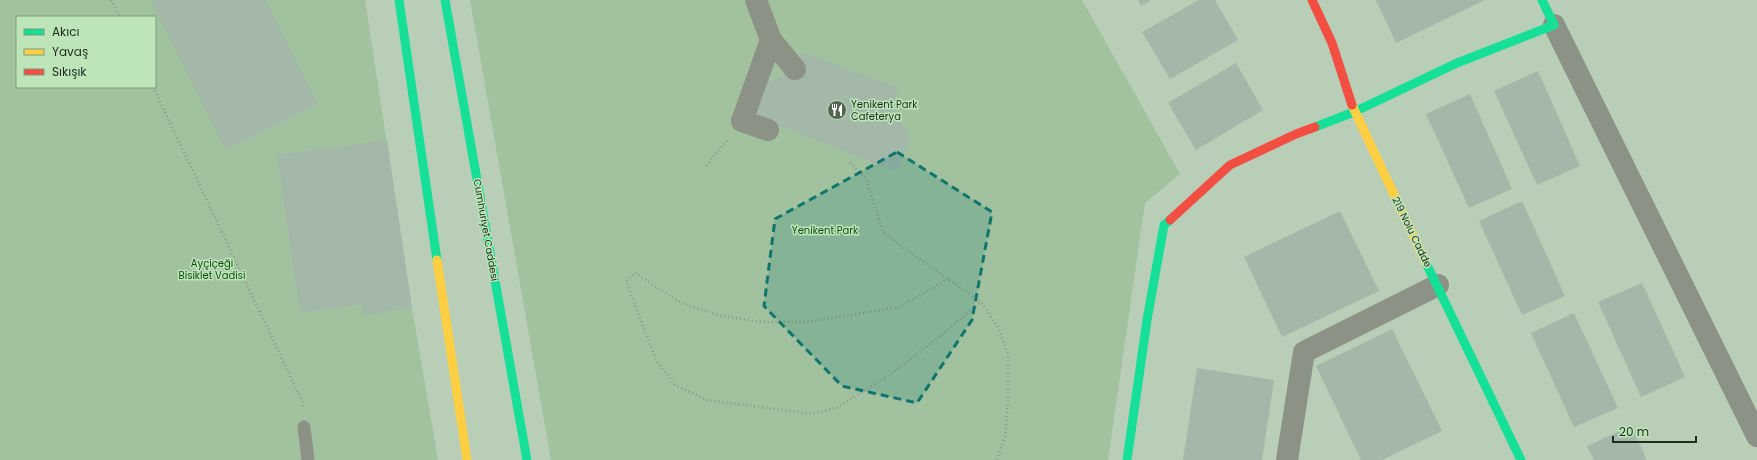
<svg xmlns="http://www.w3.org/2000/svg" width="1757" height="460" font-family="Poppins,sans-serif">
  <rect width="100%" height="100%" fill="#b8ceb7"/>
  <g fill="#a2c29f" fill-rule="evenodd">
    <path d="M0,0H365L412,308L438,460H0ZM17,17H155V87H17Z"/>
    <path d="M470,0H1082L1180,174L1145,203L1108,460H551Z"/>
  </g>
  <g fill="#a3b8a8">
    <path d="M151,0H266L318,104L226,150Z"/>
    <path d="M1138,0H1151L1141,6Z"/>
    <path d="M1199,0H1215L1238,40L1170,79L1142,32Z"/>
    <path d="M1376,0H1485L1396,43Z"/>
    <path d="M802,52L899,88L892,107L910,139L897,172L752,115L764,78L771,82L795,69Z"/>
    <path d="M1236,63L1263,110L1196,150L1168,103Z"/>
    <path d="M1538,71L1580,166L1537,185L1494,91Z"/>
    <path d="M1470,94L1512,189L1469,208L1426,114Z"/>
    <path d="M387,140L412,308L363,315L361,304L300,313L277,155Z"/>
    <path d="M1522,201L1565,296L1522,315L1479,221Z"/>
    <path d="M1340,211L1379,291L1282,337L1244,257Z"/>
    <path d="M1642,283L1685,377L1641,397L1598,302Z"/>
    <path d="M1574,313L1618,408L1574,427L1531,333Z"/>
    <path d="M1392,329L1442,431L1382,460H1361L1316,366Z"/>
    <path d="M1197,368L1274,380L1262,460H1183Z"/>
    <path d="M1631,426L1647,460H1594L1587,446Z"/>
  </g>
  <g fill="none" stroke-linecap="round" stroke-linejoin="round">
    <g stroke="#8d9788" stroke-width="2.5" stroke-dasharray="1 3" stroke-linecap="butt">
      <path d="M111,0L120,17"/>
      <path d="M153,87L303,403V408"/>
      <path d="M850,163L866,179L883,232L904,248L981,302L999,329L1008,354V401L1005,437L997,460"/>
      <path d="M706,166L727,140"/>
      <path d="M948,279L900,307L807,322H762L722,316L681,303L635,273L626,281L656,360L675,385L707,400L813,414L838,407L891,374L944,333L981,302"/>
    </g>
    <path stroke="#8d9286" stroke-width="13" d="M304,427L308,460"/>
    <g stroke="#8d9286" stroke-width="22">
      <path d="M756,0L771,40L742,121L768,130"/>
      <path d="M1554,25L1757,436"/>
      <path d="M771,40L795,69"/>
      <path d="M1287,460L1304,352L1438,285"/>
    </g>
    <g stroke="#16e098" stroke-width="9">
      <path d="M399,0L437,260"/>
      <path d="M445,0L527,460"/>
      <path d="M1315,127L1354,112L1457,63L1554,25L1542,0"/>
      <path d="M1426,263L1521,460"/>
      <path d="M1127,460L1147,320L1164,225L1170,220"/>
    </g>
    <g stroke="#ffcf43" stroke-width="9">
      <path d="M1352,105L1426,263"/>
      <path d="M437,260L467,460"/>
    </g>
    <g stroke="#f24e42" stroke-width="9">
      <path d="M1312,0L1332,43L1352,105"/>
      <path d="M1170,220L1230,165L1296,134L1315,127"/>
    </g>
  </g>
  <path fill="#0f766e" fill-opacity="0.2" stroke="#0f766e" stroke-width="3" stroke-dasharray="8 5" stroke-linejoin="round" d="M897,152L992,212L972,320L917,403L842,386L764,306L775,219Z"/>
  <defs>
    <symbol id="restaurant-disc" viewBox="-11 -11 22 22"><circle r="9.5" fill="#546653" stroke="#bde5b9"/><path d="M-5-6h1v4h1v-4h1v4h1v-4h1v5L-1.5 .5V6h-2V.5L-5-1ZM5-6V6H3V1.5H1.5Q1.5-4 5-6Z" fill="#fff"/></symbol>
  </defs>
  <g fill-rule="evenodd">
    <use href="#restaurant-disc" x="826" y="99" width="22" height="22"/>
  </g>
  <g text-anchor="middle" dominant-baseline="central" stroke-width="3" stroke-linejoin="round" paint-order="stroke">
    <g font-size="10" fill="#1e2e1d" stroke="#bde5b9" text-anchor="start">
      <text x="851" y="104">Yenikent Park<tspan x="851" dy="12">Cafeterya</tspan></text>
    </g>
    <g font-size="10" fill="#1e2e1d" stroke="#bde5b9">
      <text transform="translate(486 230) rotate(80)">Cumhuriyet Caddesi</text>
      <text transform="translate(1412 232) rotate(64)">219 Nolu Cadde</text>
    </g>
    <g font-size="10" fill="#104e0f" stroke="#bde5b9">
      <text x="825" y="230">Yenikent Park</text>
      <text x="212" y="263">Ayçiçeği<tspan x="212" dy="12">Bisiklet Vadisi</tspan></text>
    </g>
  </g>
  <rect x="16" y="16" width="140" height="72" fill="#bde5b9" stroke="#7d9c7b"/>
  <rect x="24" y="29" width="20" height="6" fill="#16e098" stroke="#7d9c7b"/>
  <text x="52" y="36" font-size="12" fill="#1e2e1d">Akıcı</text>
  <rect x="24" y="49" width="20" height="6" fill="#ffcf43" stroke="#7d9c7b"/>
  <text x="52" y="56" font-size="12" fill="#1e2e1d">Yavaş</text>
  <rect x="24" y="69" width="20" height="6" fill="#f24e42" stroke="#7d9c7b"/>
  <text x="52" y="76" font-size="12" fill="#1e2e1d">Sıkışık</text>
  <path d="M1613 436v6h83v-6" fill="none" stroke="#1e2e1d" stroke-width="2"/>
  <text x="1619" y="436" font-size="12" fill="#1e2e1d" stroke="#bde5b9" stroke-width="3" paint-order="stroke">20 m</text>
</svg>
